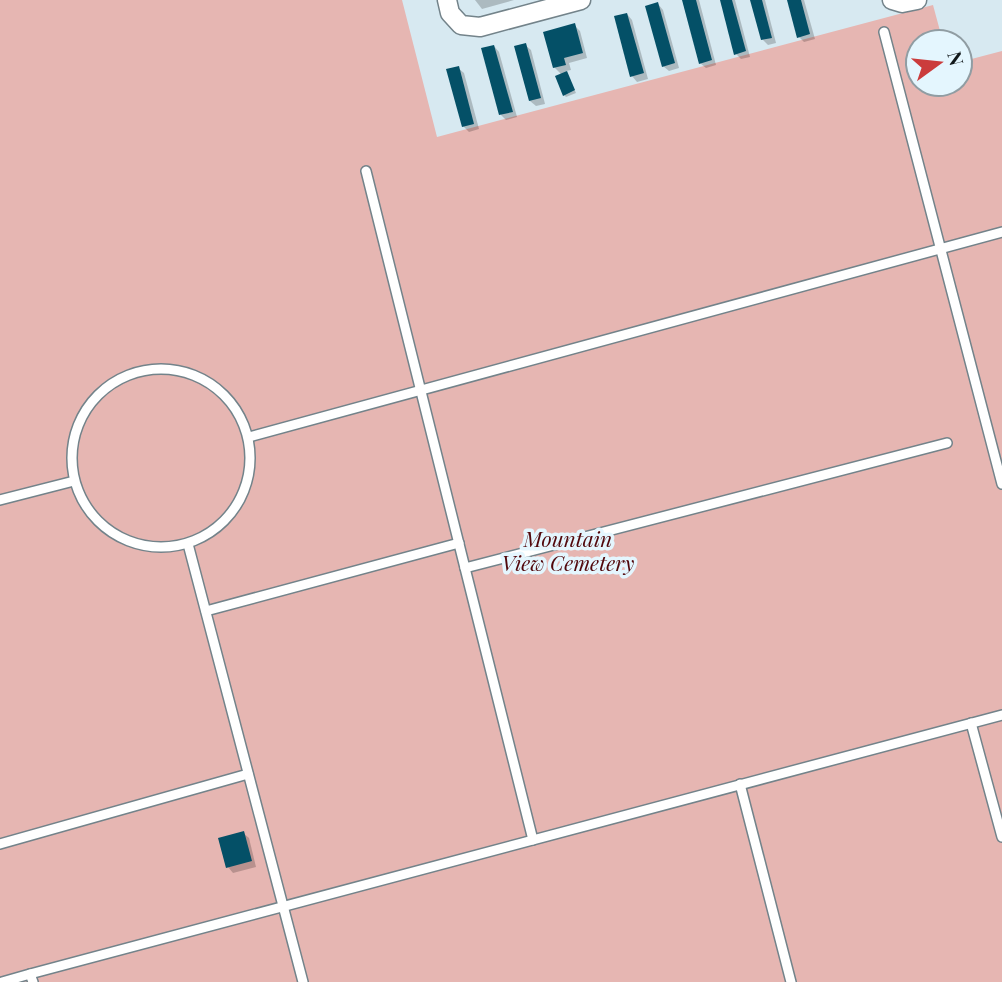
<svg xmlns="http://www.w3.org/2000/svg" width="1002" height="982" font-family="'Playfair Display',serif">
  <rect width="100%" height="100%" fill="#d7e9f1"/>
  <path fill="#e6b6b2" d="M0,0H402L437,137L933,5L943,42H918V84H960V62L1002,51V982H0Z"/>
  <g fill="#0003">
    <path d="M475,0H514L482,9Z"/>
    <path d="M683,0H699L716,65L706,68L700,63Z"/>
    <path d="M722,0H735L750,57L741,59L736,54Z"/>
    <path d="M752,0H765L776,43L768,45L763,40Z"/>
    <path d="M789,0H804L815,39L804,42L799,37Z"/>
    <path d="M658,4L663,10L679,68L669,71L663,66Z"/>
    <path d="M627,14L632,20L648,79L637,82L632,76Z"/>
    <path d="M574,25L580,31L587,58L569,63L571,70L566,71L576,93L566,97L564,95L562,75L554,67Z"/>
    <path d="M525,45L531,50L545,104L536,106L530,101Z"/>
    <path d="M494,46L499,52L517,117L506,120L501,115Z"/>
    <path d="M458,68L464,73L479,129L469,132L463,126Z"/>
    <path d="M243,833L249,838L256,867L233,873L228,867Z"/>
  </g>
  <g fill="#045067">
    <path d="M682,0H696L712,60L699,64Z"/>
    <path d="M720,0H732L746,51L734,55Z"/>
    <path d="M750,0H762L772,38L761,40Z"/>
    <path d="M787,0H801L810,34L797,38Z"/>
    <path d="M658,2L675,63L662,67L645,6Z"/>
    <path d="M627,13L644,73L630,77L614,16Z"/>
    <path d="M575,23L583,53L564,58L566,65L553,68L543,32Z"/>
    <path d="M526,43L541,98L529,101L514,46Z"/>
    <path d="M494,45L513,112L499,115L481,48Z"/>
    <path d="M459,66L474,124L462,127L446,69Z"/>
    <path d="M567,71L575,90L563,96L555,76Z"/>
    <path d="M244,831L252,861L226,868L218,838Z"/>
  </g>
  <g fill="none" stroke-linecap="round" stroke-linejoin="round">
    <defs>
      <g id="lane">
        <path d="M884,32L1002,484"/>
        <path d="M366,171L465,568L947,443"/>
        <circle cx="161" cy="458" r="89"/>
        <path d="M249,437L1002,232"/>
        <path d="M0,500L74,481"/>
        <path d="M188,544L303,982"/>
        <path d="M465,568L533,840"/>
        <path d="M206,611L459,543"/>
        <path d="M971,723L1002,837"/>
        <path d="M740,784L791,982"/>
        <path d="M0,844L248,774"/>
        <path d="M30,974L1002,715"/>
        <path d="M2,982L30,974L33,982"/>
      </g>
      <g id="street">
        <path d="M447,0L450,13L461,25L480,27L581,0"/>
        <path d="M892,0L902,3L917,0"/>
      </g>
    </defs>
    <use href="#lane" stroke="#73838a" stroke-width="12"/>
    <use href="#street" stroke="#73838a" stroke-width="21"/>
    <use href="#lane" stroke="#fff" stroke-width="9"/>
    <use href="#street" stroke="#fff" stroke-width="18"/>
  </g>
  <g text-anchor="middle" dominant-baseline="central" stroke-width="7" stroke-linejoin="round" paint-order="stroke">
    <g font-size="21" font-style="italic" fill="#51070b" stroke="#e4f6fe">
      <text x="568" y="538">Mountain<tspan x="568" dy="24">View Cemetery</tspan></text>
    </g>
  </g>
  <g transform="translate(939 63) rotate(75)"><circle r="33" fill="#e4f6fe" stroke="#909da3" stroke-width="2"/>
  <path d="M0-5L12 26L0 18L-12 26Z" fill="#cb3c3c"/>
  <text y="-10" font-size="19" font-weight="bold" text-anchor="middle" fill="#11181a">N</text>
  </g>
</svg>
